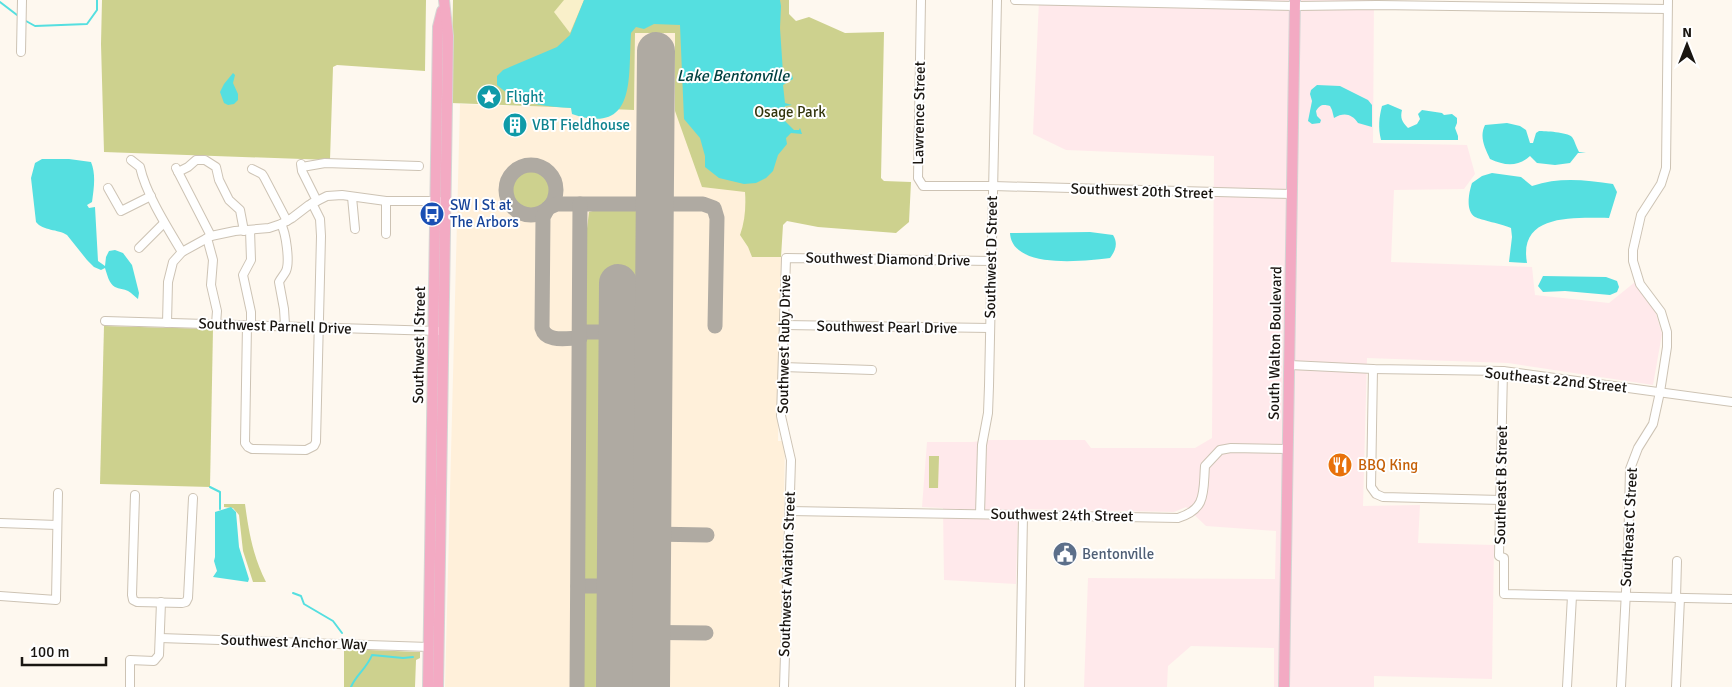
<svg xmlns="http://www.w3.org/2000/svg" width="1732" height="687" font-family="Signika,sans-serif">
  <rect width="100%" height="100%" fill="#fef8ef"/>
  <path fill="#ffe9eb" d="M1039,0H1374L1373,143L1467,145L1475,174L1464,189L1394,190L1391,262L1532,267L1535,295L1609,303L1635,282L1654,307L1662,334L1653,385L1508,363L1367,358L1363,506L1420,505L1418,543L1494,545L1492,679L1374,676V687H1274V648L1191,646L1168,666L1167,687H1084L1088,578L1275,579L1276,531L1206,526L1186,507L1174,512L1018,509L1016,584L944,580L943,508L922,507L927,442H972L990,440H1085L1091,448H1195L1212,438L1214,156L1066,150L1033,134Z"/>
  <path fill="#fff0da" d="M635,33H675V111L745,192L746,205L744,224L740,235L748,247L752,257H781L778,441H785L781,687H445L460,104L634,110Z"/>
  <g fill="#cdd18e">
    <path d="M102,0H426L425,71L337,65L333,67L330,160L104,152L101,44Z"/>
    <path d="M453,0H789V14L796,21L809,17L845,33L884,32L881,178L884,181L911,182L909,222L896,233L818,227L787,221L783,225L781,257H752L748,247L740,235C745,221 746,207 745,192L702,187L675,111V33H635L634,110L451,103Z"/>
    <circle cx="531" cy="190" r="21"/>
    <path d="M604,208C637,208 637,203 646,237L642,687H582L585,245L589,212Z"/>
    <path d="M104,326L213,329L210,487L100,484Z"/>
    <path d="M929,456H939L938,488H929Z"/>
    <path d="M224,504H245C249,533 253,556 266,582H253L243,551L239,515L233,508L224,507Z"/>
    <path d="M344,649L420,652V658L416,660L415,687H344Z"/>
  </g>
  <path fill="#f9f0ca" d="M564,0H584L570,33L554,12Z"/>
  <g fill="#55dfe0">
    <path d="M584,0H780L781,6L780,28L783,73L792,75L793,79L783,85L785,103L792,105L785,106L783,114V119L794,130H799L800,128L802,134L791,133L786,138L787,144L778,155L773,171L766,178L756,183L744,184L719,178L705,167V156L700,138L684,119L680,25L654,24L644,29L636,27L631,33C628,78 637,136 572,114L571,108C543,106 520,105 497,85V76L503,70L557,47L570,35Z"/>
    <path d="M233,73L235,75L233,83L238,94V100L234,104L228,105L224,103L220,92L224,84Z"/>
    <path d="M1317,85L1340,86L1368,100L1372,105V127L1358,123C1352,114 1344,112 1334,118L1332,110L1330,106C1322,104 1320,105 1316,111L1317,116L1321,120L1320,123L1312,124L1308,121L1312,101L1310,94L1311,90Z"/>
    <path d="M1388,104L1402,110C1400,118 1402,122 1408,128L1417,124L1420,119L1418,114L1422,110L1442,113L1444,115L1452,114L1457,118V123L1455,128L1458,136V140H1381C1378,127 1379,118 1382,106Z"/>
    <path d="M1507,123L1520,126L1526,130L1530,143H1533L1536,133L1539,131C1545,131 1567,132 1572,137C1575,141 1576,147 1579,152L1586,153H1578L1570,163L1555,165L1537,163L1530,156C1518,167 1505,166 1490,159C1485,148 1479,137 1485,125Z"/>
    <path d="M42,159H69L91,162C96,174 94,188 92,202L87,205L89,208L95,207L98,261L105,266L106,257L109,251L115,250L123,253L132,265L139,293L138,299C134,296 132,293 128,291C124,289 119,289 115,287C109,284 107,274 105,268L101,270L94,267L87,260L67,235C58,229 43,231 36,222L31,178L35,163Z"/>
    <path d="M1492,173L1521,177L1532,186C1559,177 1585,180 1613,184L1617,192L1609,218C1575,218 1518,213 1527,263L1509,262L1512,237L1511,228C1502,224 1481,220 1475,217C1465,211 1469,192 1472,183L1482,176Z"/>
    <path d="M1090,232L1113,235C1118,243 1116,250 1110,258C1085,261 1012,270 1010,233Z"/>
    <path d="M1543,276L1606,277L1617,281L1619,287L1617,292L1610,295L1565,291L1543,292L1538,286Z"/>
    <path d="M231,507L236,512L239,547L249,579L248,582L213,577L217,571L214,561L215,557V512Z"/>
  </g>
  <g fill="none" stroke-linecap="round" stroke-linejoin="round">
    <g stroke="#55dfe0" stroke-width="2">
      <path d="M0,2L17,15"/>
      <path d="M26,21L35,26L87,24L97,10V0"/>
      <path d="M210,487L220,492V509"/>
      <path d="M293,593L301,596L304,604L333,621L342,633"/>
      <path d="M351,687C356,675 367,668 372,655L403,658L413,657"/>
    </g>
    <g stroke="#afaaa2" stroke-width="15">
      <circle cx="531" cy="190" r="25"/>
      <path d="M580,332H618"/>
      <path d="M580,338C567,338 546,343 542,328L543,217L548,208L557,204H703L714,208L717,218L715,326"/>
      <path d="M652,534L707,535"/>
      <path d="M578,586H616"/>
      <path d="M616,632L706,633"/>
      <path d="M577,687L580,204"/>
    </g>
    <g stroke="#afaaa2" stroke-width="38">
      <path d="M615,687L618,283"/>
      <path d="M651,687L656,51"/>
    </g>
    <defs>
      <g id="minor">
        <path d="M921,0L918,178L923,186H993L1292,194"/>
        <path d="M1015,0L1295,6L1377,5L1667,9"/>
        <path d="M21,52L22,0"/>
        <path d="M131,160L140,167C146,194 167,227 182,252"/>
        <path d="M301,164L302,171L317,201"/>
        <path d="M302,167L325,163L419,166"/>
        <path d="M176,168L211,236"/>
        <path d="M252,169L262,174L264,177L287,221"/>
        <path d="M178,172L188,167L196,160H205L216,167L219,180L229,200L240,210L244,231"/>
        <path d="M108,188L121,211L151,196"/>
        <path d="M352,197L355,229"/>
        <path d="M281,224C286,233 290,262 286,271C284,275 281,278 279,282L284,309L285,325"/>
        <path d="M250,230L251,260L243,275L251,312V325"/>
        <path d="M386,234V201"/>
        <path d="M207,238L213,260L211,285L217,311L216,324"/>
        <path d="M139,248L164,223"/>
        <path d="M105,321L438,331"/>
        <path d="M167,323L168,282L173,262L182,252L211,236L235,231L269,228L281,224L292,218L309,205L327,196L342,195L386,201H439"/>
        <path d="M247,325L245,443L248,447L252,449L306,450L314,446L316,442L321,236L320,219L312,203"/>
        <path d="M784,325L990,328"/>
        <path d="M1290,365L1373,369L1503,371L1732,402"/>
        <path d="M783,367L872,370"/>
        <path d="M1373,369L1371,487L1376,494L1383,497L1501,500"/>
        <path d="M1503,371L1499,556L1504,558V594L1732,599"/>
        <path d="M135,495L132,595L133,600L137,602L182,603L186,602L188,598L193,498"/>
        <path d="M790,511L1178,518C1207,509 1203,492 1205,466L1220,450L1231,448L1288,449"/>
        <path d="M980,514L982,445L988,413L989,386L997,0"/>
        <path d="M0,523L57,525"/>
        <path d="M0,596L56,600L58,493"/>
        <path d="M1676,598L1677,561"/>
        <path d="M160,638L429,647"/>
        <path d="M130,687V660L154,661L159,655L161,602"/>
        <path d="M784,687L791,460L781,416L786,258L991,261"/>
        <path d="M1020,687L1023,515"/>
        <path d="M1567,687L1572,596"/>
        <path d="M1621,687L1628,553L1630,469L1638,448L1653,424L1660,392L1667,347V332L1661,312L1640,284L1633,261V250L1641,215L1661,184L1666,168L1668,0"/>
        <path d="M1676,687L1680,598"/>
      </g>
      <g id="major">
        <path d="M428,687L438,27L442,11"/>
        <path d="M438,687L448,36L444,0"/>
        <path d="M1284,687L1295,0"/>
      </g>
    </defs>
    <use href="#minor" stroke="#cdc3b4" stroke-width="10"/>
    <use href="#major" stroke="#d6d5d4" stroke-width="12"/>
    <use href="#minor" stroke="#fff" stroke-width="8"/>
    <use href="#major" stroke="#f3aac3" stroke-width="10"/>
  </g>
  <defs>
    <symbol id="sight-disc" viewBox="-11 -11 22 22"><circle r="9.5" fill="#0f9aa8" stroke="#fff"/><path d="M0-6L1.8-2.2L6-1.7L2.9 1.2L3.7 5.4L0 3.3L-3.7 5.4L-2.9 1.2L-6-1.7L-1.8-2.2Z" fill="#fff"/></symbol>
    <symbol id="building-disc" viewBox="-11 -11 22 22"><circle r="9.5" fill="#0f9aa8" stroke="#fff"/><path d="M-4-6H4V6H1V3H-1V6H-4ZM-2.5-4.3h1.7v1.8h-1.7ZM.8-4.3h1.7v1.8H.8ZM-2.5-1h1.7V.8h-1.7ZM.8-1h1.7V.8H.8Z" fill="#fff"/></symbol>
    <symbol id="bus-disc" viewBox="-11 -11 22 22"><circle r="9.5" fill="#1a4fb4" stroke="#fff"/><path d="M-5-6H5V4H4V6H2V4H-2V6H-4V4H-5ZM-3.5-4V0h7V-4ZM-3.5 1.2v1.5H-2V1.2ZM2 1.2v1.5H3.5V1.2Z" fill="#fff"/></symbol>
    <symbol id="restaurant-disc" viewBox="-11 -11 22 22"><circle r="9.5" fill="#e8710a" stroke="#fff"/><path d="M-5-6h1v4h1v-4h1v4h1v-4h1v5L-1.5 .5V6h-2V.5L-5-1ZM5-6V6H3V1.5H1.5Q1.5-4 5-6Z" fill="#fff"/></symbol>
    <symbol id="civic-disc" viewBox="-11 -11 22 22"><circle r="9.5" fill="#5c6f8a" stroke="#fff"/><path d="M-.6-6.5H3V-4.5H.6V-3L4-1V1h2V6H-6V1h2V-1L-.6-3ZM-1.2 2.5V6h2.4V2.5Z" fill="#fff"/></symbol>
  </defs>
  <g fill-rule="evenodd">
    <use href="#sight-disc" x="475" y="83" width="28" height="28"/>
    <use href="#building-disc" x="501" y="111" width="28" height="28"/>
    <use href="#bus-disc" x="418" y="200" width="28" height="28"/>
    <use href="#restaurant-disc" x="1326" y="451" width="28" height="28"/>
    <use href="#civic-disc" x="1051" y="540" width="28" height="28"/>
  </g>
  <g text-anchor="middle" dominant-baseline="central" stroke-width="4" stroke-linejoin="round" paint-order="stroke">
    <g font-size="15" fill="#0d838f" stroke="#fff" text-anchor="start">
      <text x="506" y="97">Flight</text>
      <text x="532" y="125">VBT Fieldhouse</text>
    </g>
    <g font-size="15" fill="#33350c" stroke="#fff">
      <text x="790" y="112">Osage Park</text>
    </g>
    <g font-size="15" fill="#1a1611" stroke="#fff">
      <text transform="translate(919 113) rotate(-89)">Lawrence Street</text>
      <text transform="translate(1142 191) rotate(2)">Southwest 20th Street</text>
      <text transform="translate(991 257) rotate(-89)">Southwest D Street</text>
      <text transform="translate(888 259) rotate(1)">Southwest Diamond Drive</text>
      <text transform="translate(275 326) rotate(2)">Southwest Parnell Drive</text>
      <text transform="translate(887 327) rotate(1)">Southwest Pearl Drive</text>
      <text transform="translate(1275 343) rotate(-89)">South Walton Boulevard</text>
      <text transform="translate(784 344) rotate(-89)">Southwest Ruby Drive</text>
      <text transform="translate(419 345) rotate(-89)">Southwest I Street</text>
      <text transform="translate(1556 380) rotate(6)">Southeast 22nd Street</text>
      <text transform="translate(1501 485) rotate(-89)">Southeast B Street</text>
      <text transform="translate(1062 515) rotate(1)">Southwest 24th Street</text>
      <text transform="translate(1629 527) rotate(-87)">Southeast C Street</text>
      <text transform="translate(787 574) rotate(-88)">Southwest Aviation Street</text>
      <text transform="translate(294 642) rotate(2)">Southwest Anchor Way</text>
    </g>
    <g font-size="15" fill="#164399" stroke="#fff" text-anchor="start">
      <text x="450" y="205">SW I St at<tspan x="450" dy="17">The Arbors</tspan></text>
    </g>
    <g font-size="15" fill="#c56008" stroke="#fff" text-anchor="start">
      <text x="1358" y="465">BBQ King</text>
    </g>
    <g font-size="15" fill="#4e5e75" stroke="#fff" text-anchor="start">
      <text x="1082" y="554">Bentonville</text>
    </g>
    <g font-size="16" font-style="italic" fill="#004141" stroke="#fff">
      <text x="733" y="76">Lake Bentonville</text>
    </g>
  </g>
  <g transform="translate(1687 45)" stroke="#ffffff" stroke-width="4" paint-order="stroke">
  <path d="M0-4L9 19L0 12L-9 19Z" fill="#1a1611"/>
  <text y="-8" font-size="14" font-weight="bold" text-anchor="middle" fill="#1a1611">N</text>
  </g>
  <path d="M22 657v8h84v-8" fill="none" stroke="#1a1611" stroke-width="2.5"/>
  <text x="30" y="657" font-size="15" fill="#1a1611" stroke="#ffffff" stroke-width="4" paint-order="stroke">100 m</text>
</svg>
